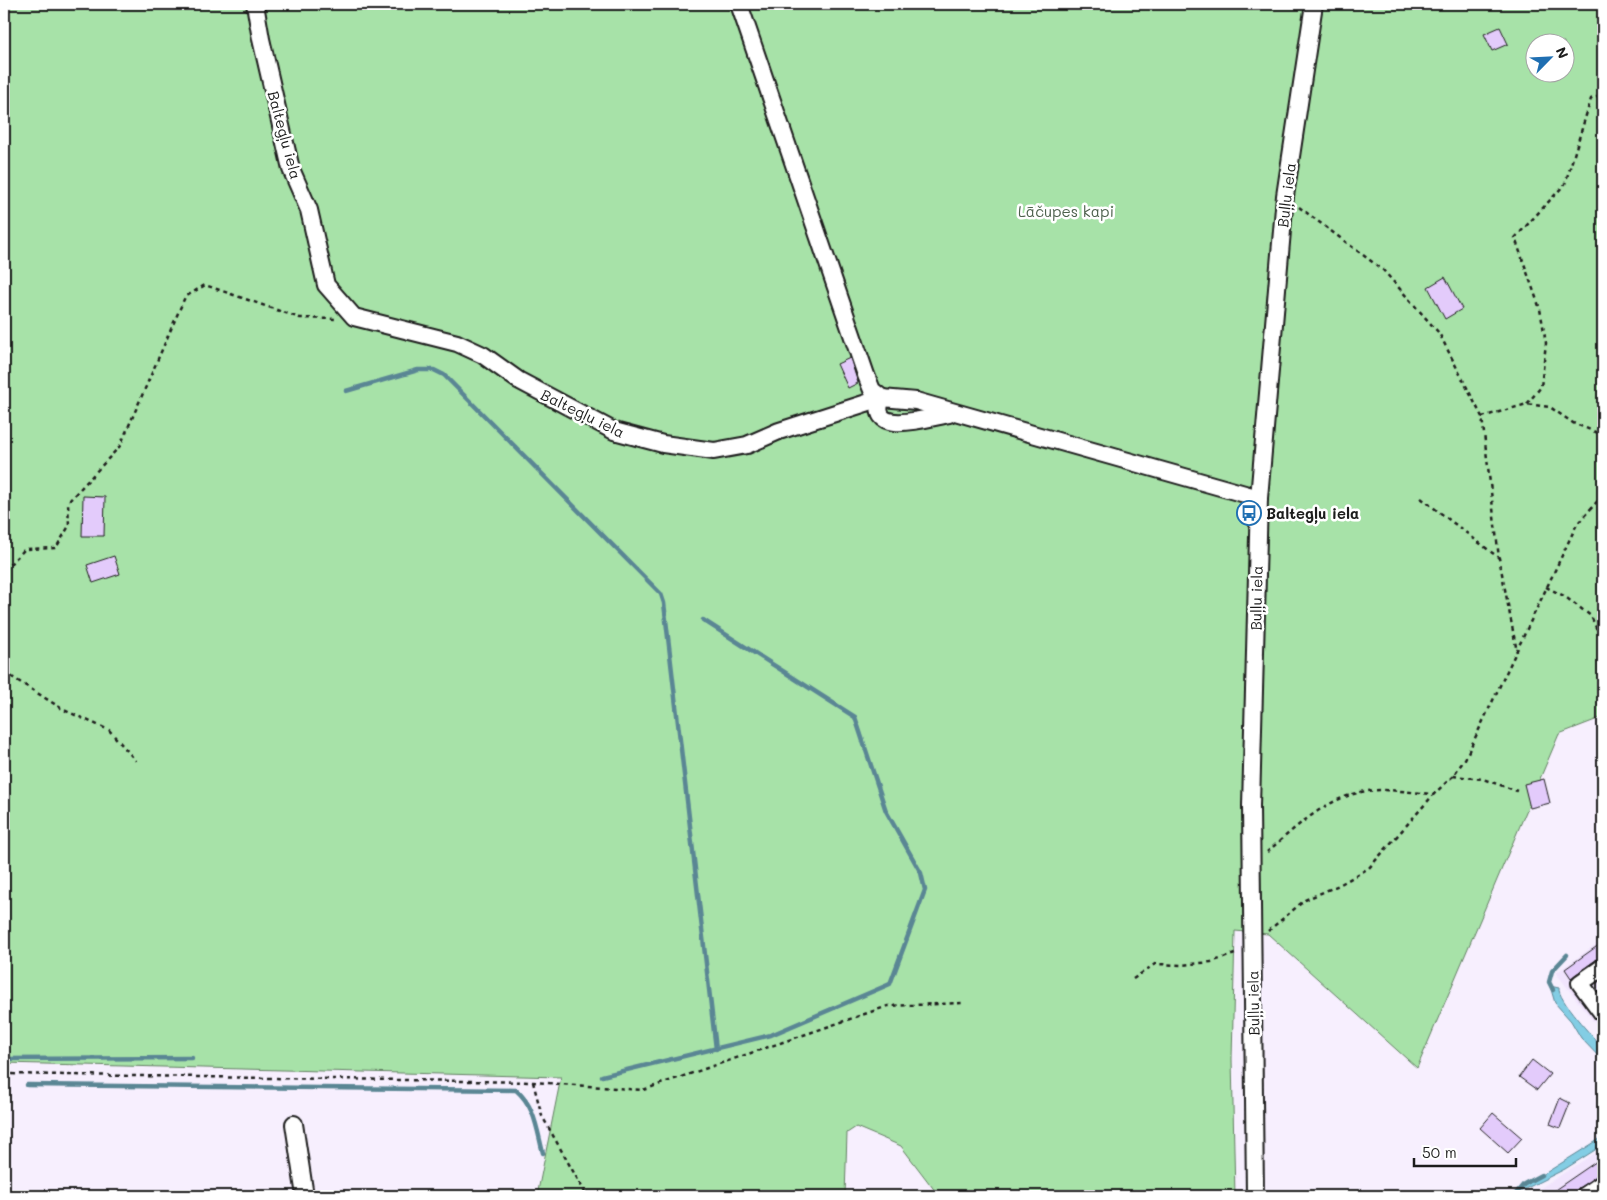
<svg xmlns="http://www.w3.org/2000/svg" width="1607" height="1200" font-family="Mali,sans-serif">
  <rect width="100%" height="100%" fill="#f7effe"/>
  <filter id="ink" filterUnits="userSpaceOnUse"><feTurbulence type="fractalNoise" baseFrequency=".02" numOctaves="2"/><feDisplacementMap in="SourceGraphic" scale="10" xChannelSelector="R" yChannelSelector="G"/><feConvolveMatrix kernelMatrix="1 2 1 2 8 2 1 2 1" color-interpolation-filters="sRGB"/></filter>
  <g filter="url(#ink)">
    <g fill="#f1e4fd">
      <path d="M1603,939V1034L1556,973Z"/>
      <path d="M1603,1148V1196H1528Z"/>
    </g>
    <path fill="#a7e2a8" stroke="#627f62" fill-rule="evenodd" d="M4,4H1603V717L1559,734L1417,1068L1268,934L1235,931L1232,1059L1235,1196H939L901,1146L856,1127L847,1133L845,1196H537L561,1077L4,1063ZM1534,42H1564V72H1534Z"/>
    <g fill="#83cde4" stroke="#5a8694">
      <path d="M1550,986L1559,988C1557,999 1593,1037 1603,1048V1061L1581,1038L1571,1021L1555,1003Z"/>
      <path d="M1603,1137V1145L1565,1169L1521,1191L1518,1196H1509Z"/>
    </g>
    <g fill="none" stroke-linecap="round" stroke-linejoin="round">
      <g stroke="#5a8694" stroke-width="4.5">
        <path d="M346,391L418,370H434L444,375L661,594L664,603L716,1049"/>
        <path d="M1553,990L1549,982L1552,971L1567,955"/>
        <path d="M4,1059L192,1058"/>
        <path d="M602,1076L771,1035L890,984L925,890L921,873L886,811L855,717L703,620"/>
        <path d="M27,1085L516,1090C535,1106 537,1130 543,1153"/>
        <path d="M1514,1196L1524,1184L1541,1175"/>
      </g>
    </g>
    <g fill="#e3cbfb" stroke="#1c1c1c">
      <path d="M1500,27L1508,44L1492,51L1484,34Z"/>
      <path d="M1445,277L1462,309L1445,319L1428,287Z"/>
      <path d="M850,358L858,383L848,388L837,364Z"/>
      <path d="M83,496L105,497L104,536H82Z"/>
      <path d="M114,556L120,574L93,583L87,565Z"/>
      <path d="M1544,779L1550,803L1530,808L1524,784Z"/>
      <path d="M1603,942V957L1597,959L1571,978L1565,969Z"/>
      <path d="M1532,1060L1550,1074L1537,1090L1519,1077Z"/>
      <path d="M1560,1098L1570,1103L1560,1128L1550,1124Z"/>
      <path d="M1493,1113L1522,1138L1508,1153L1480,1128Z"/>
      <path d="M1603,1157V1173L1578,1188L1574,1196H1546Z"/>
    </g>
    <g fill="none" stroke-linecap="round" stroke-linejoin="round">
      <defs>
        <g id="minor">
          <path d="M255,4L261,39L291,169L309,210L326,285L354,317L457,343L483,355L518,380L614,431L663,444L714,451L747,445L779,431L882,398L916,401L1259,498"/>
          <path d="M739,4L866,375L872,390L882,398"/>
          <path d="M882,398C866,438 930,417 949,414"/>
          <path d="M1603,967L1580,983L1603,1014"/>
          <path d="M294,1124L305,1196"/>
          <path d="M1255,1196L1251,806L1259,498L1285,196L1314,4"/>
          <path d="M1584,1196L1603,1183"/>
        </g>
      </defs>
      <use href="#minor" stroke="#1c1c1c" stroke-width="20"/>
      <g stroke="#1c1c1c" stroke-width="2.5" stroke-dasharray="4 4" stroke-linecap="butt">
        <path d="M1299,207L1383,270L1439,333L1482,417L1499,558L1517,652"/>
        <path d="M1527,404L1541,387L1546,343L1540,309L1515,238L1565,184L1591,99L1603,95"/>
        <path d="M1482,417L1527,404L1550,407L1573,423L1603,435"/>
        <path d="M1421,498L1499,558"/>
        <path d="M4,570L25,549L56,548L69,526L68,502L120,446L185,297L205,285L300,318L336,319"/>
        <path d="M1546,587L1564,596L1591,616L1603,644"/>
        <path d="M4,672L64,710L109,730L136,761"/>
        <path d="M1453,776L1483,779L1517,791"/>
        <path d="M1267,852C1296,827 1328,796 1368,791C1388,788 1413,793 1434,794L1453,776L1465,759L1577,524L1603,495"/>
        <path d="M1268,931L1305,900L1339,885L1369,868L1434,794"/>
        <path d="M1133,979L1155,964L1181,965L1211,962L1238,953"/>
        <path d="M4,1074L533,1082L643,1090L888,1006L962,1003"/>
        <path d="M533,1082L542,1116L587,1196"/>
      </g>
      <use href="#minor" stroke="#fff" stroke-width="16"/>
    </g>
  </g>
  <defs>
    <symbol id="bus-ring" viewBox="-11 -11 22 22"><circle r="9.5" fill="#fff" stroke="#1f6fb2" stroke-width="1.5"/><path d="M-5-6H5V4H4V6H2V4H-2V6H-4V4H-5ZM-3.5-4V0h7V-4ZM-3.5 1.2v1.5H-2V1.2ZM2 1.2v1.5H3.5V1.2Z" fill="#1f6fb2"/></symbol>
  </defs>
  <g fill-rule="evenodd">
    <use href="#bus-ring" x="1235" y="499" width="28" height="28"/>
  </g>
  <g text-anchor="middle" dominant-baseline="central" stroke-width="5" stroke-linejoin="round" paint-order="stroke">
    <g font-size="15" fill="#1c1c1c" stroke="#fff">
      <text transform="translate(285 135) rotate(75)">Baltegļu iela</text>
      <text transform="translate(1286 195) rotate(-83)">Buļļu iela</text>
      <text transform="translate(583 413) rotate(26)">Baltegļu iela</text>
      <text transform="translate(1256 598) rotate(-89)">Buļļu iela</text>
      <text transform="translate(1253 1003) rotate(-91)">Buļļu iela</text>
    </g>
    <g font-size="15" fill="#4d614d" stroke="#fff">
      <text x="1066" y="211">Lāčupes kapi</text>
    </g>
    <g font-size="15" font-weight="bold" fill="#1c1c1c" stroke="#fff" text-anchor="start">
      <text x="1266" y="513">Baltegļu iela</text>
    </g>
  </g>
  <rect width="1607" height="1200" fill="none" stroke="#fff" stroke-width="20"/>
  <rect x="10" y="10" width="1587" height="1180" fill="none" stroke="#1c1c1c" stroke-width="2" filter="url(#ink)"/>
  <g transform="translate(1550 58) rotate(66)"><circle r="24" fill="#ffffff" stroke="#a4a4a4"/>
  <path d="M0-4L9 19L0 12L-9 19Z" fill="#1f6fb2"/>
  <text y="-8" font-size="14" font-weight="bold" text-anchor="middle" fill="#1c1c1c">N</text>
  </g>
  <path d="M1414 1158v8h102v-8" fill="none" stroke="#1c1c1c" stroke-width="2.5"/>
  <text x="1422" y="1158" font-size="15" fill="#1c1c1c" stroke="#ffffff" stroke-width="4" paint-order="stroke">50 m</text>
</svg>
